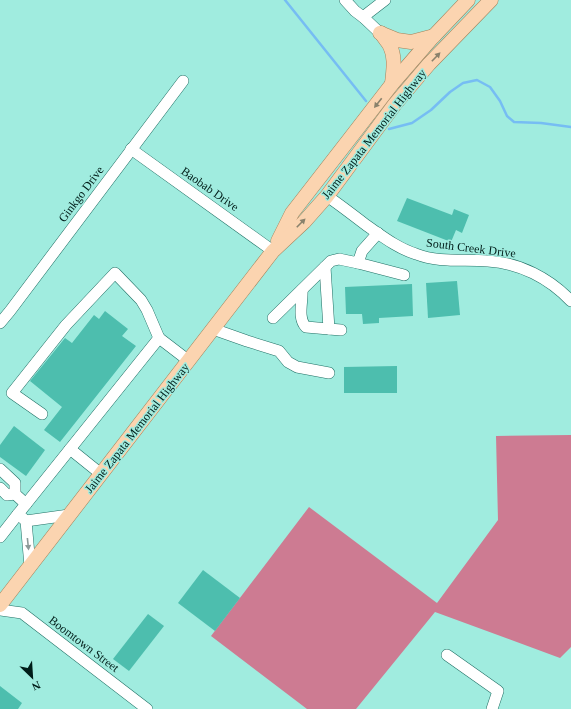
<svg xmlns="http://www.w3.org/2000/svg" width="571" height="709" font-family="Georgia,serif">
  <rect width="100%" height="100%" fill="#a0ecdf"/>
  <path fill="#cd7b92" d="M571,435V647L560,658L435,612L356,709H307L211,636L309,507L437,603L498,520L496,436Z"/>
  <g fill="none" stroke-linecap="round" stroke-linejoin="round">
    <g stroke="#76bdf3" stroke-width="2.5">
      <path d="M285,0L366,101"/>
      <path d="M389,129L412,123L431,110L450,92L463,83L477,80L490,87L500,101L507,116L514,122L541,123L571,127"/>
    </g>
  </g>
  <g fill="#4dbeae">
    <path d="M407,198L452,215L454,209L469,215L462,233L456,230L451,242L397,221Z"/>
    <path d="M457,281L460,315L428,318L426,283Z"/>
    <path d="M412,284L413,316L379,318V323L363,324L362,314H346L345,287Z"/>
    <path d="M105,311L128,329L122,336L136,346L60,442L44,430L62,407L30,381L65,338L72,343L94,315L99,319Z"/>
    <path d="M397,366V393H344V367Z"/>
    <path d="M14,426L45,450L26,476L0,457V445Z"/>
    <path d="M203,570L240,598L215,631L178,603Z"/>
    <path d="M148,614L164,626L129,671L113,659Z"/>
    <path d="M0,686L22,703L18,709H0Z"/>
  </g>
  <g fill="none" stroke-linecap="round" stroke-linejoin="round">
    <defs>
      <g id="minor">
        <path d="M345,0L355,11L363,17L385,0"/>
        <path d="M363,17L380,33"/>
        <path d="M131,149L273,251"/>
        <path d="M327,196C340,205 353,215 366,225C382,236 397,248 416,254C439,263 464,259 488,261C520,263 549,278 571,301"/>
        <path d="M358,263L404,275"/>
        <path d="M302,290C303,301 297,318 306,327L329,329L325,267"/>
        <path d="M273,318L331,261L339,259L358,263L362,251L378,233"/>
        <path d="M0,323L10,311L183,81"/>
        <path d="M213,329L247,341L279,351L288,362L297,367L329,373"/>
        <path d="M329,329L341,330"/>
        <path d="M42,414L12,393L66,325L115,273L141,300L147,310L159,338"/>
        <path d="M70,449L101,474"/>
        <path d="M0,469L15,483V494L26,504"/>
        <path d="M0,488L7,495L15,494"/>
        <path d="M26,521L69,515"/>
        <path d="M0,537L18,514"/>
        <path d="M30,566L26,521L18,514L26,504L159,338L189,361"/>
        <path d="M0,610L22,613L147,709"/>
        <path d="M447,655L498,691L492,709"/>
      </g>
      <g id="major">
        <path d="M380,33L397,40L411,42L434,36"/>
        <path d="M381,33C384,38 388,42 390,46C396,58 393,72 392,84"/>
        <path d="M278,241L292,213L351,137L392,84L431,39L468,0"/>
        <path d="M0,605L273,251L304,222L327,196L395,104L429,64L491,0"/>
      </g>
    </defs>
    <use href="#minor" stroke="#207065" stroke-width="12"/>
    <use href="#major" stroke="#a28159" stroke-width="15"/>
    <use href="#minor" stroke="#fff" stroke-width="11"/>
    <use href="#major" stroke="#fbd4b0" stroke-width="14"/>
  </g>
  <defs><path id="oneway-solid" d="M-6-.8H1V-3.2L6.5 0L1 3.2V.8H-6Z"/></defs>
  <g fill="#8a826c">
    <use href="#oneway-solid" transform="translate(436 57) rotate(-46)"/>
    <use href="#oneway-solid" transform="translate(378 103) rotate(128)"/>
    <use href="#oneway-solid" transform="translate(301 223) rotate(-45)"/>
  </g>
  <use fill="#8c9998" href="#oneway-solid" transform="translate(28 544) rotate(84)"/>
  <g text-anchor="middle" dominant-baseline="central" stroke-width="3" stroke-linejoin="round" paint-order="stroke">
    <g font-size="12" fill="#001d19" stroke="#a0ecdf">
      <text transform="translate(374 134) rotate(-52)">Jaime Zapata Memorial Highway</text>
      <text transform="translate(210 189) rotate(35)">Baobab Drive</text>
      <text transform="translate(81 194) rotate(-53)">Ginkgo Drive</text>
      <text transform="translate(471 248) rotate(7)">South Creek Drive</text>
      <text transform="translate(137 428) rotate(-52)">Jaime Zapata Memorial Highway</text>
      <text transform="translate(84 644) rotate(37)">Boomtown Street</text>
    </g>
  </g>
  <g transform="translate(32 677) rotate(155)" stroke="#a0ecdf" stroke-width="3" paint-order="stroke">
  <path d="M0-3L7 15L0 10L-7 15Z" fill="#001d19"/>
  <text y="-6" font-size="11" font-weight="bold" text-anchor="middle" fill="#001d19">N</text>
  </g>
</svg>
